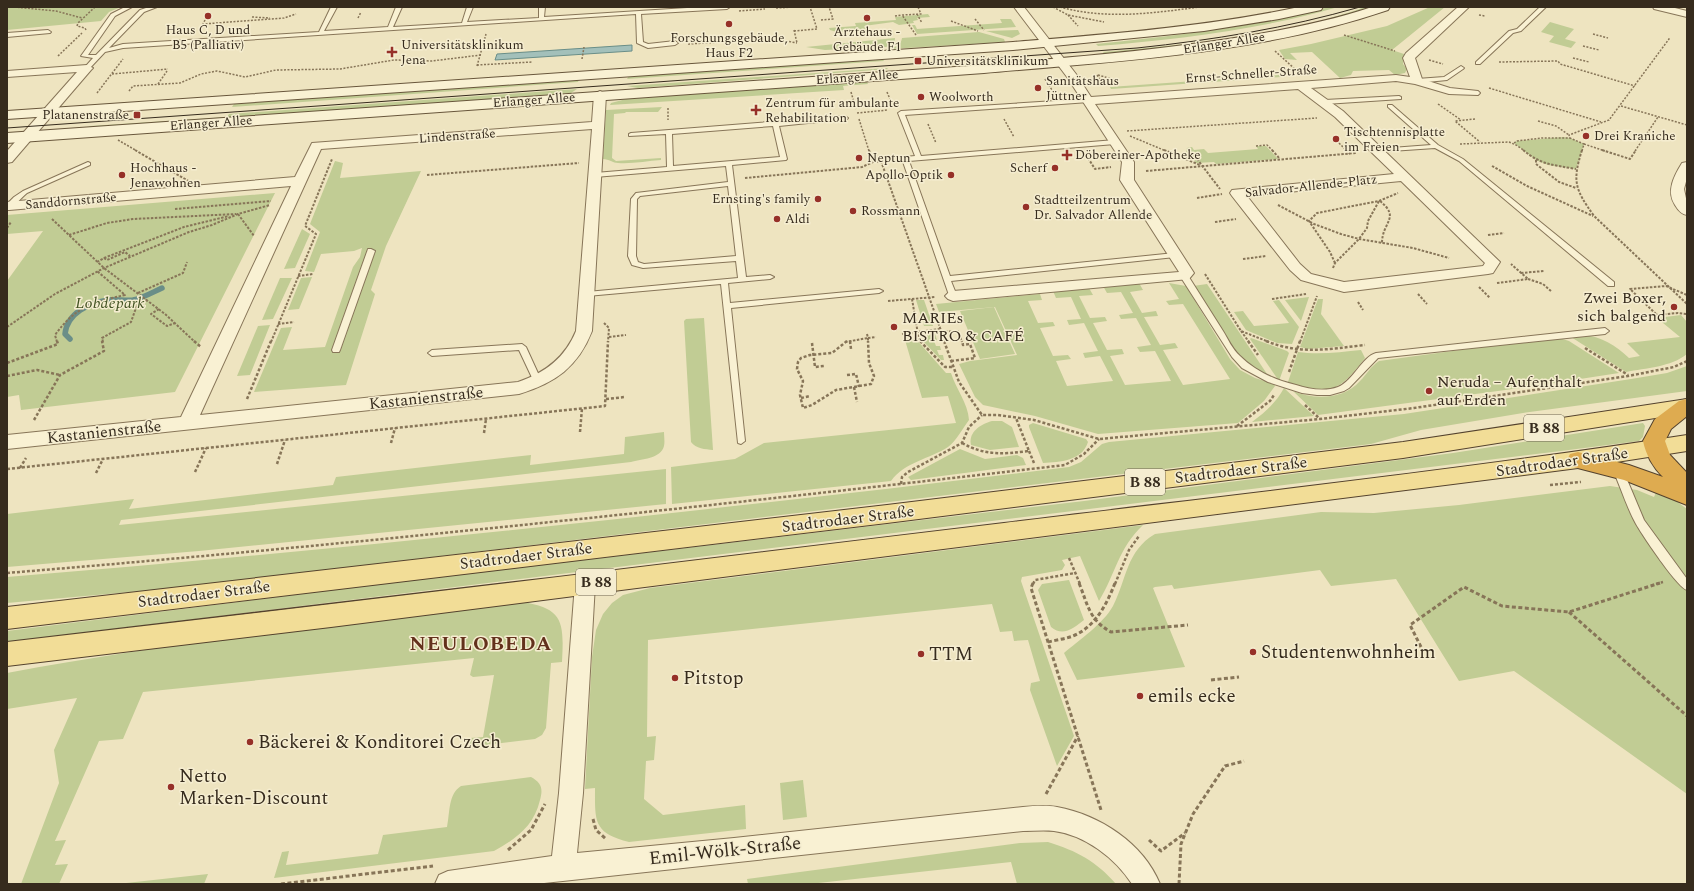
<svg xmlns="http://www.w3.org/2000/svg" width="1694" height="891" font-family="Spectral,serif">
  <rect width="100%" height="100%" fill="#eee4c0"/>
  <g fill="#c1cc94">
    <path d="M7,7H121L109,12L101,21L7,30Z"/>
    <path d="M1329,7H1338C1259,30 1179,39 1098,46L1096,44C1174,36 1253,27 1329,7Z"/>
    <path d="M1365,7H1374C1286,34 1196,44 1105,55L1103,52C1188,44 1285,36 1365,7Z"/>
    <path d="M1430,7H1445L1392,50L1404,54L1403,64L1407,69L1405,73L1395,75L1389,70L1353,71L1351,75L1340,78L1312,52L1290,53L1297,60L1285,59L1279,50L1311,44L1387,26Z"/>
    <path d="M928,14L930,17L917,18L918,20L913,21L914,23L899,25L893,22L864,26L867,29L837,32L830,30L829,28L856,26L855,23L896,20L895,17Z"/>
    <path d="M1000,19H1011L1016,27L917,34L912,25H915L917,29L1002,23Z"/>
    <path d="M1550,22L1574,29L1565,39L1576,42L1571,48L1549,42L1554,36L1541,32Z"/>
    <path d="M1018,30L1020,34L1012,38L986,31Z"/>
    <path d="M979,32L1004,39L1005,42L890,49C897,46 901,45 902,38Z"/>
    <path d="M895,38C895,44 891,45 886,47L825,50L806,47Z"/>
    <path d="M882,58L884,61L627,79L629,76Z"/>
    <path d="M887,68L888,69L638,88L627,86Z"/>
    <path d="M1279,75L1281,77L1111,89L1110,87Z"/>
    <path d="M579,79L578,82L232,107L234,104Z"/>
    <path d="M867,82L868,84L843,86L844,90L610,105L611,103L626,99Z"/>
    <path d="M577,89L571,93L89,128L90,126L227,117L229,114Z"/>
    <path d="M662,107L658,112H626L625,113L614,114L612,158L616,161L661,158V160C647,161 632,164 618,163C613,163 609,159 603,159L606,110Z"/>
    <path d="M1563,137L1570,138L1584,144L1576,169L1548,165L1536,160L1514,143L1517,141Z"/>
    <path d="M1256,146H1266L1278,159L1216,164L1214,162L1196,163L1186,151L1187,148L1192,147L1194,150L1204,149L1208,153L1258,149Z"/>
    <path d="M335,161L343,163L340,178L421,171L386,246L371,290L375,294L346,385L254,392L281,328L292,327L283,350L325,347L353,267L360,257L362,248L354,251L321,254L314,272L305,271L320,232L310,224Z"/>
    <path d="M275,193L175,392L21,410L19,395L7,397V281L43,231L7,234V215Z"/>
    <path d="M302,229L310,234L295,268L284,269Z"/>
    <path d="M312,277L299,309L288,310L301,278Z"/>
    <path d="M280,278H292L273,319L262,320Z"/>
    <path d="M1139,283L1143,290L1130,292L1142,313L1156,311L1158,316L1144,317L1160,345L1175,343L1178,348L1163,350L1183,385L1230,379L1183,304L1169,305L1166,301L1179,299L1169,283L1186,286L1230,359L1240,370L1255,378L1274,384L1275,386L1264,401L1238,423L1098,434L1035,416L983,405L975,397L959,364L970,361L1017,355L995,307L939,312L936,304L1040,294L1042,300L1028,301L1038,323L1053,322L1055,326L1040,328L1053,356L1068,355L1071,359L1056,361L1067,386L1113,381L1100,356L1085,358L1083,353L1098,351L1084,323L1069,325L1067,320L1081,319L1071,297L1056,298L1053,291L1089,288L1093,295L1079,296L1090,318L1105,317L1107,321L1093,323L1107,350L1122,349L1124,354L1110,356L1125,385L1171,381L1155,351L1140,352L1137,347L1151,345L1136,318L1121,319L1119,315L1133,313L1121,292L1107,293L1103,286Z"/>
    <path d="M1207,284L1267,374L1256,370L1239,357L1193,286Z"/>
    <path d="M1309,297L1301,321L1285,300Z"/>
    <path d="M1318,299H1323L1321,314L1344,346L1308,349L1300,347Z"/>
    <path d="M916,300H924L933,326H924Z"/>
    <path d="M1279,300L1299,327L1292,344L1277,343L1246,330L1234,312L1243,311L1254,326L1289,323L1273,301Z"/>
    <path d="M994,307L1015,354L980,359L960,311Z"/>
    <path d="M1681,315L1687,322V354C1671,367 1646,368 1626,372L1571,337C1594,331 1613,343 1629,358L1640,356L1627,343L1680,337L1657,318Z"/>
    <path d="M704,318L713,450C705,449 696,449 691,442L684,321L686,319Z"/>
    <path d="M270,325L250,375L237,376L258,326Z"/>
    <path d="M935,334L937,340L934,341L936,346H940L941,350H937L939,355H943L944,360H941L922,340L928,337L926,335Z"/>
    <path d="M1556,337L1569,341L1619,373L1528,387L1318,415L1293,391C1314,400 1343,400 1360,381C1367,374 1370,367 1379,361Z"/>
    <path d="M1251,338L1287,351L1289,353L1279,381L1250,339Z"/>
    <path d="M916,339L946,373H951C956,389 968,403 969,420C963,428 956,441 948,447C929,459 905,462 891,481L672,504L671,467L735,459L764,443L956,423L948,396L922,398L905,340Z"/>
    <path d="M1361,350L1365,358C1340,391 1327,399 1288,382L1298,352C1319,355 1341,352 1361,350Z"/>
    <path d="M1687,366V391L1523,413L1421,430L1371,444L175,588L7,603V577C362,548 716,510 1069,467L1081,462L1102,444L1109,442L1404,414L1631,379L1667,373Z"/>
    <path d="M1284,388L1314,416L1252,422C1265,412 1276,403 1284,388Z"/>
    <path d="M992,421H1002L1012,427L1019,447L990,450L971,445C968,432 981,424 992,421Z"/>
    <path d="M1033,423L1086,439L1088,442C1082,461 1060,462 1043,463L1029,427V425Z"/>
    <path d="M1643,423L1645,426L1643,437L1639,441L1561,451L7,642V631L389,583L1084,501L1453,453Z"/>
    <path d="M664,432C664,436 665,442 664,446C661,459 641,459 631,462L121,520L119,525L666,469V504L199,551L7,567V514L134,499L129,509L333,485L336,477L531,455L530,465L624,454L625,437Z"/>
    <path d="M960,449L985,459L1017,455L1023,458L1026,465L911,480L908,477Z"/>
    <path d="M1610,486L1637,490L1654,497L1657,490L1672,498L1687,509V794L1514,671L1459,681L1396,579L1331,586L1320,570L1174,589L1172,585L1155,587L1153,588L1185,667L1077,680L1064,653C1079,640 1103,624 1113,606C1127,579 1126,551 1155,534L1321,512L1374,513L1459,505Z"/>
    <path d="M1143,525C1118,549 1116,573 1099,601L1080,556L1062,560L1065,565L1062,570L1022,577L1021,581L1074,736L1057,766L1030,690L1031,683L1040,681L1028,640L1014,641L1012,631L1000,632L992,604L648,640L647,737L656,736L654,760L646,761L644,799L663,815L745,805L746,829L629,842C593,833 595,821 595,788L585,789L592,657L596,630L603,614L612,603L623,595L650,588Z"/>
    <path d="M1069,580L1084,620C1074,628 1063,637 1051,627L1038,590L1042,584Z"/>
    <path d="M522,602C564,608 564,623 562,662L551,663L546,728L542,735L535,739L469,747L467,744L470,738L483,737L494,675L473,677L470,675L474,658L143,692L123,739L99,741L55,841L66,840L55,865L68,864L59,884H21L59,783L54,750L77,698L7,709V673C177,641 350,624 522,602Z"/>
    <path d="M531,777C542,783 543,789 540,800C534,826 516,839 494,851L274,878L282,852L289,851L286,865L378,854L383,835L447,827C450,813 448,794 461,786Z"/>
    <path d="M803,780L807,817L783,820L780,783Z"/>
    <path d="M1048,842C1077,851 1096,861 1116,884H1017L1011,862L809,884H748L747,879L1020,843Z"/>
    <path d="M208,874L204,884H117Z"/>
  </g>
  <path fill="#a3c0ba" stroke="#6a8e88" d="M632,45V51L495,60L497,54Z"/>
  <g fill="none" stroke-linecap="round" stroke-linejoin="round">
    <path stroke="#6a8e88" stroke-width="5.5" d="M70,339L65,334C67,313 89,303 108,300C116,299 125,301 133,300C143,298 153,292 162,288"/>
    <defs>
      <g id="lane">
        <path d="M125,7H132L115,16L88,55H96L140,10L149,7H157L144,12L109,48L123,44L319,32L331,7H337L324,31L388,27L396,7H402L393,27L462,23L467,7H473L467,22L539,18V7H545L544,17L703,7H730L727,9L641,14L643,42L648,44L675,41L678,43L675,45L648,48L637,43L636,14L123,48L105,52L89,69H85V67L93,58L81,56L111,14Z"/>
        <path d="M1540,7H1546L1521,31L1513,33L1480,64H1476V62L1509,31L1517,29Z"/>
        <path d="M48,30L51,32L50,33L7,37V33Z"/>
        <path d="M1461,66L1464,68L1463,69L1447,80L1417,83L1414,81L1417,79L1444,77Z"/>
        <path d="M1399,96L1401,97V99L1325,104L1322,102L1325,100Z"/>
        <path d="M1087,99L1089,100V102L905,115L921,156L1115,140L1118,142L1115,144L909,161L950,276L1175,253L1179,255L1175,257L951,281L957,296L953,298H950L902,159L905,157L915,156L898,113L901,111Z"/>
        <path d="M1388,105H1392L1438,145L1463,159L1614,282V286H1608L1459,161L1435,148L1376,152L1375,151L1378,149L1431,145L1388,107Z"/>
        <path d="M845,116L848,118L847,119L779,126L787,159L786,160L732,165L746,277L770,275L774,277L770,279L728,283L730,303L879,289L883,291L879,293L731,308L745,441L741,444L738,443L721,284L587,296L583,294L587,292L738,278L736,261L643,268L632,265L628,256L631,199L636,193L728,182L726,166L595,177L592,175L595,173L667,167L666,134L629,136V134L631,133ZM773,126L780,157L673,166L672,134ZM728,186L736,256L644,264L638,262L636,256L637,199L640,196Z"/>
        <path d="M88,162L90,163V165L27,193C21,198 14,207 7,209V204L14,197L23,191Z"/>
        <path d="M368,249H371L375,251L340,350L339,352H333L332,350Z"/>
        <path d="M1181,274H1187C1199,293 1211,312 1223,331C1228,339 1232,349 1240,356C1255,371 1275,380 1296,385C1308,389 1325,392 1338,387C1353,381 1362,357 1376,353L1605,328L1609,331L1605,334L1378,358L1349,388L1344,391L1330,395H1317L1302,393L1268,382L1242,368L1232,357L1180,276Z"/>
        <path d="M522,344L526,347L542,382L541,384H535L519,350L432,356L428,353L432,350Z"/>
        <path d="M1618,467L1621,468L1623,470L1644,520L1687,579V590C1677,587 1643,536 1636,524C1627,508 1621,488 1613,470L1615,468Z"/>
      </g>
      <g id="street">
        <path d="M1014,7H1024L1076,74L1091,97L1396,75L1410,77L1403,58L1406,53L1458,7H1469L1415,58L1422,79L1450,88L1478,91L1480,93L1478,95L1449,94L1415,84L1396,81L1311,88L1343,111L1500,262L1493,273L1488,274L1344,292L1301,280L1290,270L1232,196L1230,193L1232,190L1394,174L1335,117L1298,89L1095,104L1134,162V180L1194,273L1189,279L953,301L948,299L945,296L948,293L953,291L1179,272L1120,180L1122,162L1067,77ZM1401,181L1485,263L1483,266L1344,282L1311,274L1300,264L1247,196Z"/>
        <path d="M1653,7H1671L1687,11V17L1654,9Z"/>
        <path d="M87,65L93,68L91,70L12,162L7,163V151L77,72L7,77V71Z"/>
        <path d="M600,91L604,93L606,95L592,331C578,367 555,383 519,394L7,449V435L181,417L291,186L9,210H7V202L295,177L312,143L592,122L594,95L596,93ZM592,129L576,331C565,358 545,373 518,382L200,415L321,149Z"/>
        <path d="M1687,162V178L1684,189L1687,203V215C1681,214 1678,210 1675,205C1666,191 1674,176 1682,163Z"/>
        <path d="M585,575L592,578L595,584L583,793L577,853L734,838L1023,807C1034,806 1046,805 1057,807C1100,815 1143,843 1160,884H1132C1115,858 1085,835 1054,831C1044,830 1033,831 1023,831L535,884H435L439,875L448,871L552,856L559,793L575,584L578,578Z"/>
      </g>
      <g id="secondary">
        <path d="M1299,7H1323L1321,10L1279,19L1204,31L1013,50L7,119V111L1013,42C1109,34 1205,27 1299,7Z"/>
        <path d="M1372,7H1390L1388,10C1259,54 1119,61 984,73L7,143V133L984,65C1074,57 1164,50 1253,35C1293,28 1333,20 1372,7Z"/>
      </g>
      <g id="primary">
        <path d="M1687,399V413L1403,458L887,523L7,629V607L887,505L1403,442Z"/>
        <path d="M1687,435V451L1578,468L331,627L7,666V642C339,604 672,563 1004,523C1232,495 1460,470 1687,435Z"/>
      </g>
      <path id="highway" d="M1687,399V416L1671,429L1665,441L1670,455L1687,473V505L1624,480L1570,466L1567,460L1570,454L1578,452L1629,465L1663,477C1653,467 1646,455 1643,441L1655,419L1679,401Z"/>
    </defs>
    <use href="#lane" stroke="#877558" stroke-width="2"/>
    <use href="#street" stroke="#877558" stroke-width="2"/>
    <use href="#secondary" stroke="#68563b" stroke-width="2"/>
    <use href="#primary" stroke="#54422d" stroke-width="2"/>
    <use href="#highway" stroke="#54422d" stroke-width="2"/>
    <g stroke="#877558" stroke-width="1.5" stroke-dasharray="2 1.5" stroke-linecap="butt">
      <path d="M14,7L56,11L82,18"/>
      <path d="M1053,7L1068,15L1104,22"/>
      <path d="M1060,7C1107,20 1153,13 1200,7"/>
      <path d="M776,8L795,7"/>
      <path d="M739,11L765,9"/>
      <path d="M917,14L922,23"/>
      <path d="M1068,15L1078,26"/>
      <path d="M1479,15L1485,16"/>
      <path d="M895,16L902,15"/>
      <path d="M252,17L270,18"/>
      <path d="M358,18L361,12"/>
      <path d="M975,19L984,30"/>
      <path d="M205,20L203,24L284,18L296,14"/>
      <path d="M821,20L833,19L829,7"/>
      <path d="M951,21L978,31"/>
      <path d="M86,30L85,28L77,26L78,23L95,7"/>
      <path d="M794,30L797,43"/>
      <path d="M794,31L817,29L810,7"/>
      <path d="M1593,34L1608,38"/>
      <path d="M916,35L902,15L921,14L918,7"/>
      <path d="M1344,35L1395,51"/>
      <path d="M688,44L776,39L797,43"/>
      <path d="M1583,46L1599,50"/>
      <path d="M1275,51L1296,70"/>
      <path d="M58,56L82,33"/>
      <path d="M1573,58L1589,62"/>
      <path d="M582,59L584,47"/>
      <path d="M1429,60L1443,64"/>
      <path d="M1499,62L1558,61L1560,64L1635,86"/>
      <path d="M477,65L532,62"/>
      <path d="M477,66L486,34"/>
      <path d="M112,74L168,69"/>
      <path d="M1097,75L1104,86"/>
      <path d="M1098,75L1115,80"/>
      <path d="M1045,79L1052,90"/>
      <path d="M158,84L167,71"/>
      <path d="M1489,88L1601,122"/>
      <path d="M129,91L133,86L180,83L201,74L217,71L245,77L276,70L340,69L394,60L432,61L481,55"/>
      <path d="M851,92L856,109"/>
      <path d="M887,92L892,104"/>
      <path d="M97,93L123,59"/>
      <path d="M1438,104L1461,120"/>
      <path d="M1621,106L1687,125"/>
      <path d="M668,108V120"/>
      <path d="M857,113L888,110"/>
      <path d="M859,119L869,151"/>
      <path d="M1004,119L1014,137"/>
      <path d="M1475,119L1455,121L1480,142"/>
      <path d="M1538,121L1556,126L1569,135"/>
      <path d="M928,124L936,143"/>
      <path d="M1127,131L1317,118"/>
      <path d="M1130,136L1166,151"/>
      <path d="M1339,143L1347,151"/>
      <path d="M1514,143L1517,141L1542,138H1570"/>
      <path d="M1460,144L1509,142L1516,145L1525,151"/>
      <path d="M1584,144L1605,151"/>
      <path d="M1256,146L1267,145L1273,151"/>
      <path d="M1582,151L1584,144L1570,138L1569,135L1609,120L1669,39L1668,37"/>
      <path d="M1635,151L1658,117"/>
    </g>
    <g stroke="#877558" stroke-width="2" stroke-dasharray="2.5 1.5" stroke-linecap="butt">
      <path d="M869,150L873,162L893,160"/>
      <path d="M1164,150L1200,165"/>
      <path d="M1272,150L1280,159"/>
      <path d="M1346,150L1350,154"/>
      <path d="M1523,150C1541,165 1554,165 1576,169"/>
      <path d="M1582,150C1572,182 1575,189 1594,216L1687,304"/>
      <path d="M1602,150L1630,159L1636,150"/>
      <path d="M1088,158L1095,169L1111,167"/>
      <path d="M1197,159L1220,189"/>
      <path d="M1536,160V164L1559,182L1576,188"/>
      <path d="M881,161L945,342"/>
      <path d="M1492,166L1527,186L1593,216"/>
      <path d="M1146,171L1356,153"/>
      <path d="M427,175L579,163"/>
      <path d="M745,178L862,167L873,162"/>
      <path d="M1197,198L1222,194"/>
      <path d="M1380,201C1401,218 1382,222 1382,243"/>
      <path d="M1278,205L1314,224L1341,234L1359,239L1413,248L1449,258"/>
      <path d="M175,209L271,201"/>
      <path d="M238,214L254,236"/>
      <path d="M52,219L104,268L165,314L195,342"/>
      <path d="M1215,222L1236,219"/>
      <path d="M7,228L11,222"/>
      <path d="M69,235L107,223L133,219L236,214"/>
      <path d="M1488,235L1504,233"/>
      <path d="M104,258L184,227L229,216"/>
      <path d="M1243,259L1266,256"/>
      <path d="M97,262L104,258L107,260L125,252L130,256"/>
      <path d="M1335,263L1330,252L1309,221L1317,213L1379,201L1398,193"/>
      <path d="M1333,268L1335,263L1359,239L1367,228L1368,221L1379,201"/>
      <path d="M1521,273L1544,271"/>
      <path d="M1205,274L1241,331L1269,342"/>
      <path d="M298,276L313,274"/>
      <path d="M1528,279L1543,284L1552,292"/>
      <path d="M1497,283L1528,279L1511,264"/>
      <path d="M1479,287L1490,298"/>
      <path d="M138,293L183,273L187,262"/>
      <path d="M1418,294L1427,304"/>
      <path d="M912,299L919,340L921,342"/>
      <path d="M1272,299L1306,294"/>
      <path d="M888,301L935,297"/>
      <path d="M1358,302L1363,310"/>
      <path d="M159,309L151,314L167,326L175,323"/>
      <path d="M1656,314L1630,289L1666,286L1687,295"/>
      <path d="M1612,319L1678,313L1687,314"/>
      <path d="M604,323L609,328L608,342"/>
      <path d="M278,324L294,322"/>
      <path d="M7,327L55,294L104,268L189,232L212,225L238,214L270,205"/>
      <path d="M1241,331L1249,342"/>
      <path d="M941,332L958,331L962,342"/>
      <path d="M867,334L868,338"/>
      <path d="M902,334L940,329"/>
      <path d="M609,337L626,335"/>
      <path d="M868,338V342"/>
      <path d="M868,338L876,337"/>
      <path d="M57,342L55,335C75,307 93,302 125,295L97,271"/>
      <path d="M103,342L102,338L131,322L137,305L147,300"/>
      <path d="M271,342L316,234L305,226L332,159"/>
      <path d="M845,342L868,338"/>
      <path d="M1300,342L1317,296"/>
    </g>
    <g stroke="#877558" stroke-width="2.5" stroke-dasharray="3 2" stroke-linecap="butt">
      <path d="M194,341L201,347"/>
      <path d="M847,341L832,353L810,355L801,358L798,362L797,369L803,381L800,395L803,408L812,405L836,390L871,384L874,376L869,363L868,341"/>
      <path d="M850,341L851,349"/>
      <path d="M920,341L945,367H953"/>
      <path d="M944,341L959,382L982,415H998L1034,420L1099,439L1320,419L1414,408L1628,376L1674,367L1687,361"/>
      <path d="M1248,341L1258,355"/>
      <path d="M1266,341C1301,355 1329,349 1365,345"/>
      <path d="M812,343L815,367L824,366"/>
      <path d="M1585,348L1628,375"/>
      <path d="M951,361L975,358L970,344L963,345L962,341"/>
      <path d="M7,363L58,344L57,341"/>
      <path d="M1289,372L1300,341"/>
      <path d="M847,375L856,374L859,387"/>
      <path d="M7,376L37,370L60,375"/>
      <path d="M854,387L857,402"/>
      <path d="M801,398L810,396"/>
      <path d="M247,399L271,341"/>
      <path d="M606,399L625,397"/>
      <path d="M1305,405L1320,419"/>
      <path d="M34,420L60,375L104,351L102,341"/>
      <path d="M1237,426L1270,401L1274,395"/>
      <path d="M580,432L582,408"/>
      <path d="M484,433L486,419"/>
      <path d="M391,443L395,428"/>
      <path d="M962,443C986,456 1003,454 1029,451L1016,418"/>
      <path d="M1029,451L1034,463"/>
      <path d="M277,464L285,440"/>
      <path d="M20,468L26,458"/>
      <path d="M7,469L605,406L608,341"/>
      <path d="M195,472L206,448"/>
      <path d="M96,473L103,459"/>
      <path d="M901,484L902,477L908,472L962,443L969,427L982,415"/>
      <path d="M1550,485L1581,482"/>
      <path d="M1069,558L1080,584"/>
      <path d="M7,573C360,544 713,506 1065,465L1084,454L1099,439"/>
      <path d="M1033,584L1035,580L1075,573"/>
      <path d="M1115,584L1129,550L1139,536"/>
      <path d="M1656,584L1663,582"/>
    </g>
    <g stroke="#877558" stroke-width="3" stroke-dasharray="4 2.5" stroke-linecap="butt">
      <path d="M1033,583L1031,588L1101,810"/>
      <path d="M1079,583C1088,605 1089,620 1111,632L1188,625"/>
      <path d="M1569,612L1687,716"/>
      <path d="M1048,642C1056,640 1065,639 1073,636C1095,627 1107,604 1115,583"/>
      <path d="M1421,647L1410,625L1464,587L1502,606L1569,612L1660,583"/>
      <path d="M1211,680L1239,677"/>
      <path d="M1046,794L1078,736"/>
      <path d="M593,819L596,830L606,839"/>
      <path d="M1149,840L1161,851L1185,833"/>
      <path d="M508,850L531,830L545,804"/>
      <path d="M281,884L433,866"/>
      <path d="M1179,884L1181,844L1193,814L1225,766L1244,761"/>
    </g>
    <use href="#lane" fill="#f9f1d3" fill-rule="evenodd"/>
    <use href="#street" fill="#f9f1d3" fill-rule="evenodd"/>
    <use href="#secondary" fill="#f9f1d3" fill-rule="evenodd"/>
    <use href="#primary" fill="#f2dd97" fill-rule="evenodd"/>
    <use href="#highway" fill="#deab50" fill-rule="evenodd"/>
    <path stroke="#362b1d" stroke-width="1" d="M7,128L1137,48C1213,40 1287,28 1360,7"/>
    <path stroke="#877558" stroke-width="1.5" stroke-dasharray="2 1.5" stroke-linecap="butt" d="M118,140L137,151"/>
    <path stroke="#877558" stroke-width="2" stroke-dasharray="2.5 1.5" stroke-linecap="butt" d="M135,150L197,186"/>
  </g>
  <g fill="#963028" stroke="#f5edd0" stroke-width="1.5">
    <circle cx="208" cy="16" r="4"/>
    <circle cx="867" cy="18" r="4"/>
    <circle cx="729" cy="24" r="4"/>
    <path d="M390 46h4v4h4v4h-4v4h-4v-4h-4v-4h4z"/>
    <rect x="914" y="57" width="8" height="8" rx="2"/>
    <circle cx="1038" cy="88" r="4"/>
    <circle cx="921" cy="97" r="4"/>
    <path d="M754 104h4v4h4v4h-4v4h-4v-4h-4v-4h4z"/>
    <rect x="133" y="111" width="8" height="8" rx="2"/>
    <circle cx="1586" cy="136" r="4"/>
    <circle cx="1336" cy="139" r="4"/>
    <path d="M1065 149h4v4h4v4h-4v4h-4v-4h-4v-4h4z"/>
    <circle cx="859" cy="158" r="4"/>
    <circle cx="1055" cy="168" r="4"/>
    <circle cx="122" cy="175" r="4"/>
    <circle cx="951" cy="175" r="4"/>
    <circle cx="818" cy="199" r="4"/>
    <circle cx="1026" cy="207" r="4"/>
    <circle cx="853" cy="211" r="4"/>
    <circle cx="777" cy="219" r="4"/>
    <circle cx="1674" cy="307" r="4"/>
    <circle cx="894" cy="327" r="4"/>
    <circle cx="1429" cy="391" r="4"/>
    <circle cx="1253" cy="652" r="4"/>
    <circle cx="921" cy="654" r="4"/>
    <circle cx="675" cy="678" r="4"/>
    <circle cx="1140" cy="696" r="4"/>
    <circle cx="250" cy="742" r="4"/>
    <circle cx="171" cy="787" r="4"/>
  </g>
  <g text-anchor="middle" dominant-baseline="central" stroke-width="3" stroke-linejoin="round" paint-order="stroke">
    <g font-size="13" fill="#362b1d" stroke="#f5edd0" text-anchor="start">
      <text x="208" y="30" text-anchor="middle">Haus C, D und<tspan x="208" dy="15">B5 (Palliativ)</tspan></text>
      <text x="867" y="32" text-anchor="middle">Ärztehaus -<tspan x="867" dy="15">Gebäude F1</tspan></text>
      <text x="729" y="38" text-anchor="middle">Forschungsgebäude,<tspan x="729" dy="15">Haus F2</tspan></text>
      <text x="401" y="45">Universitätsklinikum<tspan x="401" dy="15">Jena</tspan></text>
      <text x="926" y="61">Universitätsklinikum</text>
      <text x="1046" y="81">Sanitätshaus<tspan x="1046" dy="15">Jüttner</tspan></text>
      <text x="929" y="97">Woolworth</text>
      <text x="765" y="103">Zentrum für ambulante<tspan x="765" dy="15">Rehabilitation</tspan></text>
      <text x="129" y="115" text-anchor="end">Platanenstraße</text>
      <text x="1344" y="132">Tischtennisplatte<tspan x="1344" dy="15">im Freien</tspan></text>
      <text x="1594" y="136">Drei Kraniche</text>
      <text x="1075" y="155">Döbereiner-Apotheke</text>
      <text x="867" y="158">Neptun</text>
      <text x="130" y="168">Hochhaus -<tspan x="130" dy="15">Jenawohnen</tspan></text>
      <text x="1047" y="168" text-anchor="end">Scherf</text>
      <text x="943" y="175" text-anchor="end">Apollo-Optik</text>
      <text x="810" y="199" text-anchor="end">Ernsting's family</text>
      <text x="1034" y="200">Stadtteilzentrum<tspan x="1034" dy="15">Dr. Salvador Allende</tspan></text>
      <text x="861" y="211">Rossmann</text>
      <text x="785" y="219">Aldi</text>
    </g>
    <g font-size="13" fill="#362b1d" stroke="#f5edd0">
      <text transform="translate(1224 43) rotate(-9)">Erlanger Allee</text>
      <text transform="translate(1251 74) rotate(-4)">Ernst-Schneller-Straße</text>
      <text transform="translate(857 77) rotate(-4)">Erlanger Allee</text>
      <text transform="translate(534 100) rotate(-4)">Erlanger Allee</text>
      <text transform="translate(211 123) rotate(-4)">Erlanger Allee</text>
      <text transform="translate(457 136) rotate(-4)">Lindenstraße</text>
      <text transform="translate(1311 186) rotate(-6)">Salvador-Allende-Platz</text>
      <text transform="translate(71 201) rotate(-5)">Sanddornstraße</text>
    </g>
    <g fill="#f5edd0" stroke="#6f6553" stroke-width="1">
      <rect x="1524" y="415" width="40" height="26" rx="3"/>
      <rect x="1125" y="469" width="40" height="26" rx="3"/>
      <rect x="576" y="569" width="40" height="26" rx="3"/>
    </g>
    <g font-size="15" font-weight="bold" fill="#362b1d">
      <text x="1544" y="428">B 88</text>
      <text x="1145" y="482">B 88</text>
      <text x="596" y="582">B 88</text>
    </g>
    <g font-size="16" fill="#362b1d" stroke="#f5edd0" text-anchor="start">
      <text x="1666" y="298" text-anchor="end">Zwei Boxer,<tspan x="1666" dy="18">sich balgend</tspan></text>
      <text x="902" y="318">MARIEs<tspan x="902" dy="18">BISTRO &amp; CAFÉ</tspan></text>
      <text x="1437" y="382">Neruda – Aufenthalt<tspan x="1437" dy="18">auf Erden</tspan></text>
    </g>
    <g font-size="16" font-style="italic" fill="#435323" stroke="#f5edd0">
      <text x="110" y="303">Lobdepark</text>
    </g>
    <g font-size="16" fill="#362b1d" stroke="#f5edd0">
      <text transform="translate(426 398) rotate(-6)">Kastanienstraße</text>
      <text transform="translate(104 432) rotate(-6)">Kastanienstraße</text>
      <text transform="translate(1562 462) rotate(-8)">Stadtrodaer Straße</text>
      <text transform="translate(1241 470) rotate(-7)">Stadtrodaer Straße</text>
      <text transform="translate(848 519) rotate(-7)">Stadtrodaer Straße</text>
      <text transform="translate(526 556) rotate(-7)">Stadtrodaer Straße</text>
      <text transform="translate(204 594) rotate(-7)">Stadtrodaer Straße</text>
    </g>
    <g font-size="19" fill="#362b1d" stroke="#f5edd0" text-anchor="start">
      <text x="1261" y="652">Studentenwohnheim</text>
      <text x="929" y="654">TTM</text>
      <text x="683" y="678">Pitstop</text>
      <text x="1148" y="696">emils ecke</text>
      <text x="258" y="742">Bäckerei &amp; Konditorei Czech</text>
      <text x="179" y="776">Netto<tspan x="179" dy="22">Marken-Discount</tspan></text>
    </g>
    <g font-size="19" fill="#362b1d" stroke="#f5edd0">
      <text transform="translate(725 851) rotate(-6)">Emil-Wölk-Straße</text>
    </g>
    <g font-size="20" font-weight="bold" letter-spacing="1" fill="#63311c" stroke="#f5edd0">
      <text x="481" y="644">NEULOBEDA</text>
    </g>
  </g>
  <rect width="1694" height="891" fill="none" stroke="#362b1d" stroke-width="16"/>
</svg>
